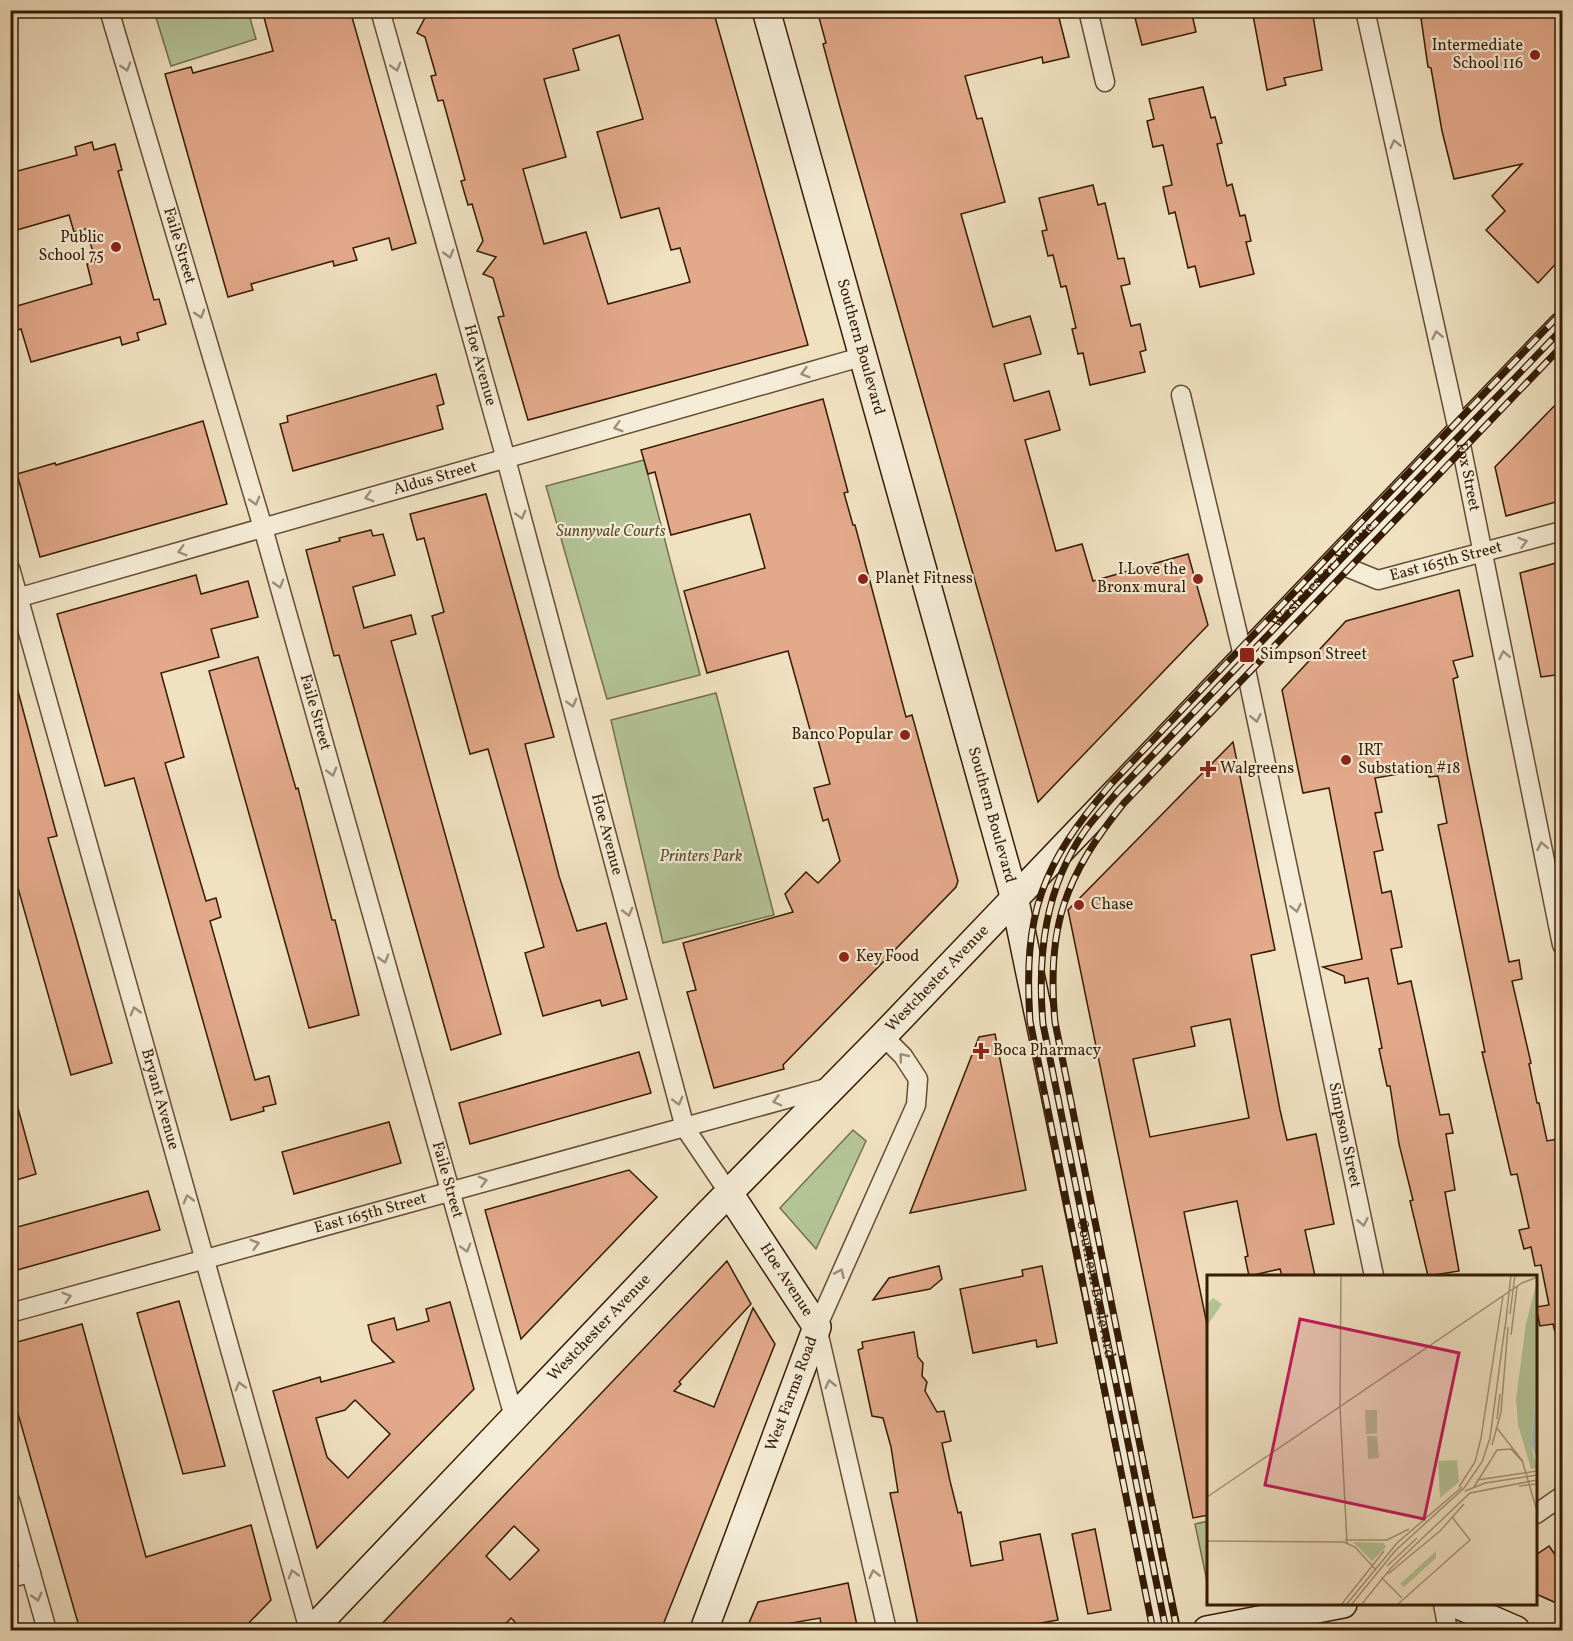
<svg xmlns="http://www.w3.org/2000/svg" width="1573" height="1641" font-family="Vollkorn,serif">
  <rect width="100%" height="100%" fill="#f0e1c1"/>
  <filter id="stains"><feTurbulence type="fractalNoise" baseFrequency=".00333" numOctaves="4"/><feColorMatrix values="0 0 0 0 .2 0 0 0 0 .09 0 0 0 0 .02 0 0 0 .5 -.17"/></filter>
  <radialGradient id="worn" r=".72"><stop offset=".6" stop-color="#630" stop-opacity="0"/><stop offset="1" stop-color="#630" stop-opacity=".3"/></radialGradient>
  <g fill="#b4c497" stroke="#74704d" stroke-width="1.5">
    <path d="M154,11H248L256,39L171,66Z"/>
    <path d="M644,460L700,675L607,699L546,486Z"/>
    <path d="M716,693L774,915L663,943L611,720Z"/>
    <path d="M853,1130L866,1141L816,1249L780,1208Z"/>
    <path d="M1208,1521V1586L1195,1524Z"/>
  </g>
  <g fill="#e2a98a" stroke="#351b03" stroke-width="1.5" fill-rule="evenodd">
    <path d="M262,10H350L416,243L392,250L389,238L353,248L357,260L334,266L333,261L251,284L253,290L228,297L165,74L191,67L193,73L273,51Z"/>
    <path d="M429,10H713L808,345L528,420L498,317L504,316L493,278L483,274L496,257L477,251L483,241L472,204L468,205L461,181L465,180L443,100L438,101L431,76L436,75L425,37L417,33ZM619,35L643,119L597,132L621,218L659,208L671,250L680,248L690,282L608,304L586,232L544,244L523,169L566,157L544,79L579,70L573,49Z"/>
    <path d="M817,10H1057L1069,57L1043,63L1042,57L965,76L977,119L982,118L1005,202L961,214L993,327L1030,316L1041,354L1004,364L1014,401L1049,391L1060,430L1025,440L1056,551L1082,544L1093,581L1188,554L1208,625L1038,802L840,107L823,44L826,43Z"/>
    <path d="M1133,10H1191L1196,32L1142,45Z"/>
    <path d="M1252,10H1312L1322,70L1284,78L1286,85L1267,90Z"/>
    <path d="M1458,10H1563V256L1538,283L1486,230L1505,211L1492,196L1522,164L1454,179L1442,131L1431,68L1428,67L1421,18Z"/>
    <path d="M1203,87L1211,118L1215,117L1222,143L1217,144L1227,186L1232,184L1240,216L1245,215L1251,241L1246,242L1254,274L1200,287L1195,266L1188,268L1175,212L1169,214L1163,187L1172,185L1163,145L1153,147L1147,121L1154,119L1149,99Z"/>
    <path d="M92,142L94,150L115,144L122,170L118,171L154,300L159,299L166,324L137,333L139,340L122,345L120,337L31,362L21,329L10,332V308L92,284L87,264L96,262L86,229L74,232L69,215L10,232V173L77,155L75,147Z"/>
    <path d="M1093,185L1098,205L1105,203L1118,259L1124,258L1130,284L1121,286L1131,326L1140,324L1146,350L1140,352L1145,372L1090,385L1083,353L1078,354L1072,329L1076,328L1066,286L1061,287L1053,255L1048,256L1042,231L1047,230L1039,198Z"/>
    <path d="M436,374L444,404L437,406L443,429L293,471L280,424L288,422L287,416Z"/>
    <path d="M1563,397V500L1506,516L1495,467Z"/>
    <path d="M823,399L848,492L844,493L853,525H855L906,717L912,715L958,881L956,887L783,1065L784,1069L714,1088L687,992L696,990L683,943L793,912L785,894L806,872L818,883L840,861L828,819L823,821L814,788L830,784L817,736L812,737L788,651L707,673L684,591L765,568L750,514L671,535L655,472L648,474L641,450Z"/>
    <path d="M203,421L227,504L40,557L17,474L55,463L56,465Z"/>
    <path d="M486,494L554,737L525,744L559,876L577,931L606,923L627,999L602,1006L600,1000L543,1016L525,953L544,947L488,749L470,754L432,616L444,612L424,538L417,540L410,514Z"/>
    <path d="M371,530L373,536L383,534L395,575L353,587L364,628L411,615L416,634L391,641L501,1034L451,1050L339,655L334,656L306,550L340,541L339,538Z"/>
    <path d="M1563,561V674L1541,677L1520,573Z"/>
    <path d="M196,575L201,594L248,581L258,617L211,629L219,657L161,673L184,757L165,763L206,901L216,898L221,917L210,921L255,1080L269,1076L276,1104L263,1107L264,1111L231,1120L134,778L105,786L57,614Z"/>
    <path d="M1459,590L1473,656L1453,661L1458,677L1453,679L1468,760L1509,962L1519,960L1522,979L1512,981L1531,1063L1529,1064L1537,1103H1539L1547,1141L1563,1138V1331L1555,1332L1553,1324L1540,1326L1536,1307L1549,1305L1541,1265L1535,1266L1531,1247L1524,1249L1519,1230L1529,1228L1517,1174L1511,1175L1482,1052H1485L1438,825L1447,823L1438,776L1429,777L1428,769L1375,778L1382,812L1375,813L1383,850L1374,852L1382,893L1391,891L1402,947L1391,949L1398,984L1411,981L1440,1115L1449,1114L1453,1133L1446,1134L1455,1190L1445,1192L1459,1271L1428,1276L1410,1201L1413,1200L1399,1144L1390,1086H1387L1379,1049L1382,1048L1368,978L1345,983L1344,976L1323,967L1362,959L1329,788L1303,793L1282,690L1346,621Z"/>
    <path d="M258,657L296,789L298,788L332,920H335L359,1015L309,1028L209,671Z"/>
    <path d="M16,684L57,836L48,838L112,1063L71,1075L10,860V685Z"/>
    <path d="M1233,742L1275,950L1251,955L1280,1110L1287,1140L1316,1134L1334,1224L1305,1230L1315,1276H1282L1280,1269L1249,1276L1245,1257L1248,1256L1237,1201L1184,1212L1209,1334V1515L1193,1518L1068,910ZM1230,1019L1249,1118L1150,1137L1133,1059L1195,1046L1191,1027Z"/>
    <path d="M995,1034L1026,1190L910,1213L979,1037Z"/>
    <path d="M639,1052L651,1093L470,1144L459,1103Z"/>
    <path d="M10,1101H16L36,1174L10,1182Z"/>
    <path d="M389,1122L401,1163L294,1194L282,1152Z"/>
    <path d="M629,1170L657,1197L521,1339L485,1210Z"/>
    <path d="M148,1191L160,1230L10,1272V1229Z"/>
    <path d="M727,1261L751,1304L679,1382L681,1384L674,1391L714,1407L753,1308L775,1344L661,1630H523L511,1618L500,1630H376ZM514,1526L539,1550L510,1580L486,1556Z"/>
    <path d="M939,1266L942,1279L930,1289L873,1300L889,1278Z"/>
    <path d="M1042,1266L1057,1343L1037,1347L1036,1340L973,1353L960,1289L1023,1276L1022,1270Z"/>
    <path d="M179,1301L225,1466L183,1474L137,1313Z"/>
    <path d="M450,1302L474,1389L317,1548L273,1391L320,1377L321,1382L394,1362L372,1341L368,1325L394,1318L397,1330L429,1321L426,1309ZM355,1400L390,1434L348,1478L327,1457L316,1418L345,1410Z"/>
    <path d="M82,1324L146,1557L251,1525L271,1600L242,1630H80L10,1386V1344Z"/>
    <path d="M914,1332L918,1357L923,1363L922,1376L927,1382L925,1391L937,1412L944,1411L951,1441L942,1443L950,1481L958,1513L961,1512L971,1566L1003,1560L1000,1542L1040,1534L1058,1620L1003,1630H971L970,1626L945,1630H919L890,1493L898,1492L891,1447L883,1418L872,1416L858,1350L863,1348L862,1342Z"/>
    <path d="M1095,1529L1111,1610L1088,1614L1072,1534Z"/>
    <path d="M1549,1546L1563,1566V1606L1536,1594V1555Z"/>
    <path d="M848,1583L858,1630H822L820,1618L780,1625L781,1630H746L758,1602Z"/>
  </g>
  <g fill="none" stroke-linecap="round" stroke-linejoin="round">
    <defs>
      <g id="street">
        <path id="s1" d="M109,10L263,528L514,1417"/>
        <path id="s2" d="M380,10L506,459L685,1128L729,1193"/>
        <path d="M1088,10L1105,82"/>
        <path id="s3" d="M1365,10L1459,435L1562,945"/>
        <path id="s4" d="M1181,395L1244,660L1374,1276"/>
        <path id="s5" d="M1334,562L1378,580L1562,531"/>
        <path id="s6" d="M10,568L309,1630"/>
        <path id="s7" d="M10,600L861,357"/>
        <path d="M883,1036L903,1056L918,1079L916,1105L817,1327L887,1630"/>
        <path id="s8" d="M10,1313L830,1087"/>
        <path d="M10,1500L47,1630"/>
        <path d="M1536,1514L1562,1496"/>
        <path d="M10,1578L31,1573"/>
        <path d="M1443,1604L1448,1630"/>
      </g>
      <g id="secondary">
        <path id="s9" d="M766,10L1014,896L1166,1630"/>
        <path d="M1456,1604L1516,1630"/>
        <path id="s10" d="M312,1630L706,1216L883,1036L1562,326"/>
        <path id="s11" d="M704,1630L817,1327L729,1193"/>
        <path d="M1207,1630L1343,1604"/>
      </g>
    </defs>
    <use href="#street" stroke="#644c32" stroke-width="21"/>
    <use href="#secondary" stroke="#351b03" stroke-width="30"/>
    <use href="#street" stroke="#f5ecd7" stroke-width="18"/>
    <use href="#secondary" stroke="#f5ecd7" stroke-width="27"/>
    <defs>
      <g id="rail">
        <path d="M1153,1630L1030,1021C1023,914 1041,865 1111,784L1562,312"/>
        <path d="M1166,1630L1043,1024C1037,955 1045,887 1086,829C1096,816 1108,803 1119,790L1562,329"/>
        <path d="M1177,1630L1055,1022C1046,927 1065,876 1124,803L1562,346"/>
      </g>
    </defs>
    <use href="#rail" stroke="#351b03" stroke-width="7"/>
    <use href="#rail" stroke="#f5ecd7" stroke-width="4.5" stroke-dasharray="14" stroke-linecap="butt"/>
  </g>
  <defs><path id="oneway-chevron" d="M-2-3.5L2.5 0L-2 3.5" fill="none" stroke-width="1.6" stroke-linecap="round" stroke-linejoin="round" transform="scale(1.5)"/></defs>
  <g stroke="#9f8e78">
    <use href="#oneway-chevron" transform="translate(126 67) rotate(73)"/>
    <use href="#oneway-chevron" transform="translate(396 67) rotate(74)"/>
    <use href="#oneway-chevron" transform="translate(1395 144) rotate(-102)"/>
    <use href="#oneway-chevron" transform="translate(449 254) rotate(74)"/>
    <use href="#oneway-chevron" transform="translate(200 314) rotate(73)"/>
    <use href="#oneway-chevron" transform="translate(1437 335) rotate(-102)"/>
    <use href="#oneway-chevron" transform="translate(805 373) rotate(164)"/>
    <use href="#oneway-chevron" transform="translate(618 427) rotate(164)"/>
    <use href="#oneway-chevron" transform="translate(369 497) rotate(164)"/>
    <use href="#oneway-chevron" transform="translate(255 501) rotate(74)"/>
    <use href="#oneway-chevron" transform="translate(521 515) rotate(75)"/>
    <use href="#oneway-chevron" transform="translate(1523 542) rotate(-16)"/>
    <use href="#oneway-chevron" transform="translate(182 551) rotate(164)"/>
    <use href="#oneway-chevron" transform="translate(279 584) rotate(74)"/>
    <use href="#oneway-chevron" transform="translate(1504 655) rotate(-101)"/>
    <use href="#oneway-chevron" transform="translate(572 703) rotate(75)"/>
    <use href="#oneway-chevron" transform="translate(1256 718) rotate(78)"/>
    <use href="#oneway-chevron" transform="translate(332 772) rotate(74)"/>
    <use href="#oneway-chevron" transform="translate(1542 846) rotate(-101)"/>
    <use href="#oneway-chevron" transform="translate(1296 908) rotate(78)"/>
    <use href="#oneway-chevron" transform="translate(628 912) rotate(75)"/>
    <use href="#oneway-chevron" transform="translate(384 959) rotate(74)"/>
    <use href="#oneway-chevron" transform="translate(135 1011) rotate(-106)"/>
    <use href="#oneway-chevron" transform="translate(903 1057) rotate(-129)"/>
    <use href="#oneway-chevron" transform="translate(678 1101) rotate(75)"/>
    <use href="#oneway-chevron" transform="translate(777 1101) rotate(165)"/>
    <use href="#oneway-chevron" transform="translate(483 1181) rotate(-15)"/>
    <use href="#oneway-chevron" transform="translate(188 1199) rotate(-106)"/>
    <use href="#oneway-chevron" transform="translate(1363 1222) rotate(78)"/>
    <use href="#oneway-chevron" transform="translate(255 1244) rotate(-16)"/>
    <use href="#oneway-chevron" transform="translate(466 1248) rotate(74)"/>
    <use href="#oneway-chevron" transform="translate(840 1273) rotate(-66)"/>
    <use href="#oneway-chevron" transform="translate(67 1297) rotate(-16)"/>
    <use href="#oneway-chevron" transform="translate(830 1384) rotate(-103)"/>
    <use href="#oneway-chevron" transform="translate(240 1386) rotate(-106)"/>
    <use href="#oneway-chevron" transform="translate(293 1574) rotate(-106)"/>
    <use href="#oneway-chevron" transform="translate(874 1574) rotate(-103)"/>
    <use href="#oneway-chevron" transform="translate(37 1597) rotate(75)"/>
  </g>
  <g fill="#8f2418" stroke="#f5ecd7" stroke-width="2">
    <circle cx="1535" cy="55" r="6"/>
    <circle cx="116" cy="247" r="6"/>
    <circle cx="863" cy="579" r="6"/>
    <circle cx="1198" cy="579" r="6"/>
    <rect x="1239" y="647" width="16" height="16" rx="3"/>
    <circle cx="905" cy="735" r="6"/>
    <circle cx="1346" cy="760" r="6"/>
    <path d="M1205 760h6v6h6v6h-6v6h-6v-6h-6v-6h6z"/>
    <circle cx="1079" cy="905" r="6"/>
    <circle cx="844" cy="957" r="6"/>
    <path d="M978 1042h6v6h6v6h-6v6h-6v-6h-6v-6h6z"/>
  </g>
  <g text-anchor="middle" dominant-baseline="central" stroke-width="4.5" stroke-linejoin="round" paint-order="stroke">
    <g font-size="16" fill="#351b03" stroke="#f5ecd7" text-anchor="start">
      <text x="1523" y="46" text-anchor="end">Intermediate<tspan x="1523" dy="18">School 116</tspan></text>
      <text x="104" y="238" text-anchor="end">Public<tspan x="104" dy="18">School 75</tspan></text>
      <text x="1186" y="570" text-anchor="end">I Love the<tspan x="1186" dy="18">Bronx mural</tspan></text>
      <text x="875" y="579">Planet Fitness</text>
      <text x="1260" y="655">Simpson Street</text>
      <text x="893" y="735" text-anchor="end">Banco Popular</text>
      <text x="1358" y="751">IRT<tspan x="1358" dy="18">Substation #18</tspan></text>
      <text x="1220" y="769">Walgreens</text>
      <text x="1091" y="905">Chase</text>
      <text x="856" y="957">Key Food</text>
      <text x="993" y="1051">Boca Pharmacy</text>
    </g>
    <g font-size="16" fill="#351b03" stroke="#f5ecd7">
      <text stroke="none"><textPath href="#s1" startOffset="246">Faile Street</textPath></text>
      <text stroke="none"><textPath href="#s9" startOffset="350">Southern Boulevard</textPath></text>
      <text stroke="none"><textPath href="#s2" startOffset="369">Hoe Avenue</textPath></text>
      <text stroke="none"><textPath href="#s3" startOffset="478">Fox Street</textPath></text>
      <text stroke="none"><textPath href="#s7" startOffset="442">Aldus Street</textPath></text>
      <text stroke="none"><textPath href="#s5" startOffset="118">East 165th Street</textPath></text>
      <text stroke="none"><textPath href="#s10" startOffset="1461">Westchester Avenue</textPath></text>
      <text stroke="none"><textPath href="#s1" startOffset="732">Faile Street</textPath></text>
      <text stroke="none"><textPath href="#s9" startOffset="836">Southern Boulevard</textPath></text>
      <text stroke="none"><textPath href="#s2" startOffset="855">Hoe Avenue</textPath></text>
      <text stroke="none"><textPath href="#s10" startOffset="903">Westchester Avenue</textPath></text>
      <text stroke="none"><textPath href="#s6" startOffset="552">Bryant Avenue</textPath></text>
      <text stroke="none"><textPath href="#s4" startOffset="758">Simpson Street</textPath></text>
      <text stroke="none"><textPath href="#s1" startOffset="1218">Faile Street</textPath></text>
      <text stroke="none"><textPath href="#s8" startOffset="374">East 165th Street</textPath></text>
      <text transform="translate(786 1280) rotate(57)">Hoe Avenue</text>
      <text stroke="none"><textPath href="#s9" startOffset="1322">Southern Boulevard</textPath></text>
      <text stroke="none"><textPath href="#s10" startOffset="417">Westchester Avenue</textPath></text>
      <text stroke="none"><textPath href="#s11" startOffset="252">West Farms Road</textPath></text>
    </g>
    <g font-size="16" font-style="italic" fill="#5b4e2f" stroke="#f5ecd7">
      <text x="611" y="532">Sunnyvale Courts</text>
      <text x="701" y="857">Printers Park</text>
    </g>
  </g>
  <g transform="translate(1207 1275)">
    <rect width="330" height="330" fill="#f0e1c1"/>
    <path d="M330,7V111L324,169L330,193L324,194L311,150L309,124L319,48ZM6,23L15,29L0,51V29ZM158,135H170V158L159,159ZM160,161H170L172,183L161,184ZM250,185L252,207L233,223L231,186ZM146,267L177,268L179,272L165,286ZM229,276V283L197,312L193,309Z" fill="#b4c497"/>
    <path d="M330,111V184L324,169Z" fill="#a0bbbe"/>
    <path fill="none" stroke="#a59275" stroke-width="1.5" d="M134,0L133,132L140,268M303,39L308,0M298,54L304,0M304,60L310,12M290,144L293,119M289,152L315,185L330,236M285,170L294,137L301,52M270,205L330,196M312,211L330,209M252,212L268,187L274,163L296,21M267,212L290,175L304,174L316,187M258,216L278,208L330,200M0,222L315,8L330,2M138,265H180L202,254M0,266L137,267L148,272L169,295M180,291L210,263M181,299L233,256L257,229M174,302L195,323M134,330L177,276M139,330L190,268L255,212M144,330L188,276L257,213L275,187L283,163L298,51M154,330L184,293L263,218L330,205M190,330L263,265L245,242"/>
    <path fill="#c2185b" fill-opacity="0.15" stroke="#c2185b" stroke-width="3" d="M93,44L252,78L217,244L58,210Z"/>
    <rect width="330" height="330" fill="none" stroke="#351b03" stroke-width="3"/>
  </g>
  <rect width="1573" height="1641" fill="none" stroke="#f0e1c1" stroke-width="36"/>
  <rect x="12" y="12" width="1549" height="1617" fill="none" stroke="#351b03" stroke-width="3"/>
  <rect x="18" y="18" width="1537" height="1605" fill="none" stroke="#351b03" stroke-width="1.5"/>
  <rect width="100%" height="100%" filter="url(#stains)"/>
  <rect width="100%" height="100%" fill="url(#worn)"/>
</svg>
